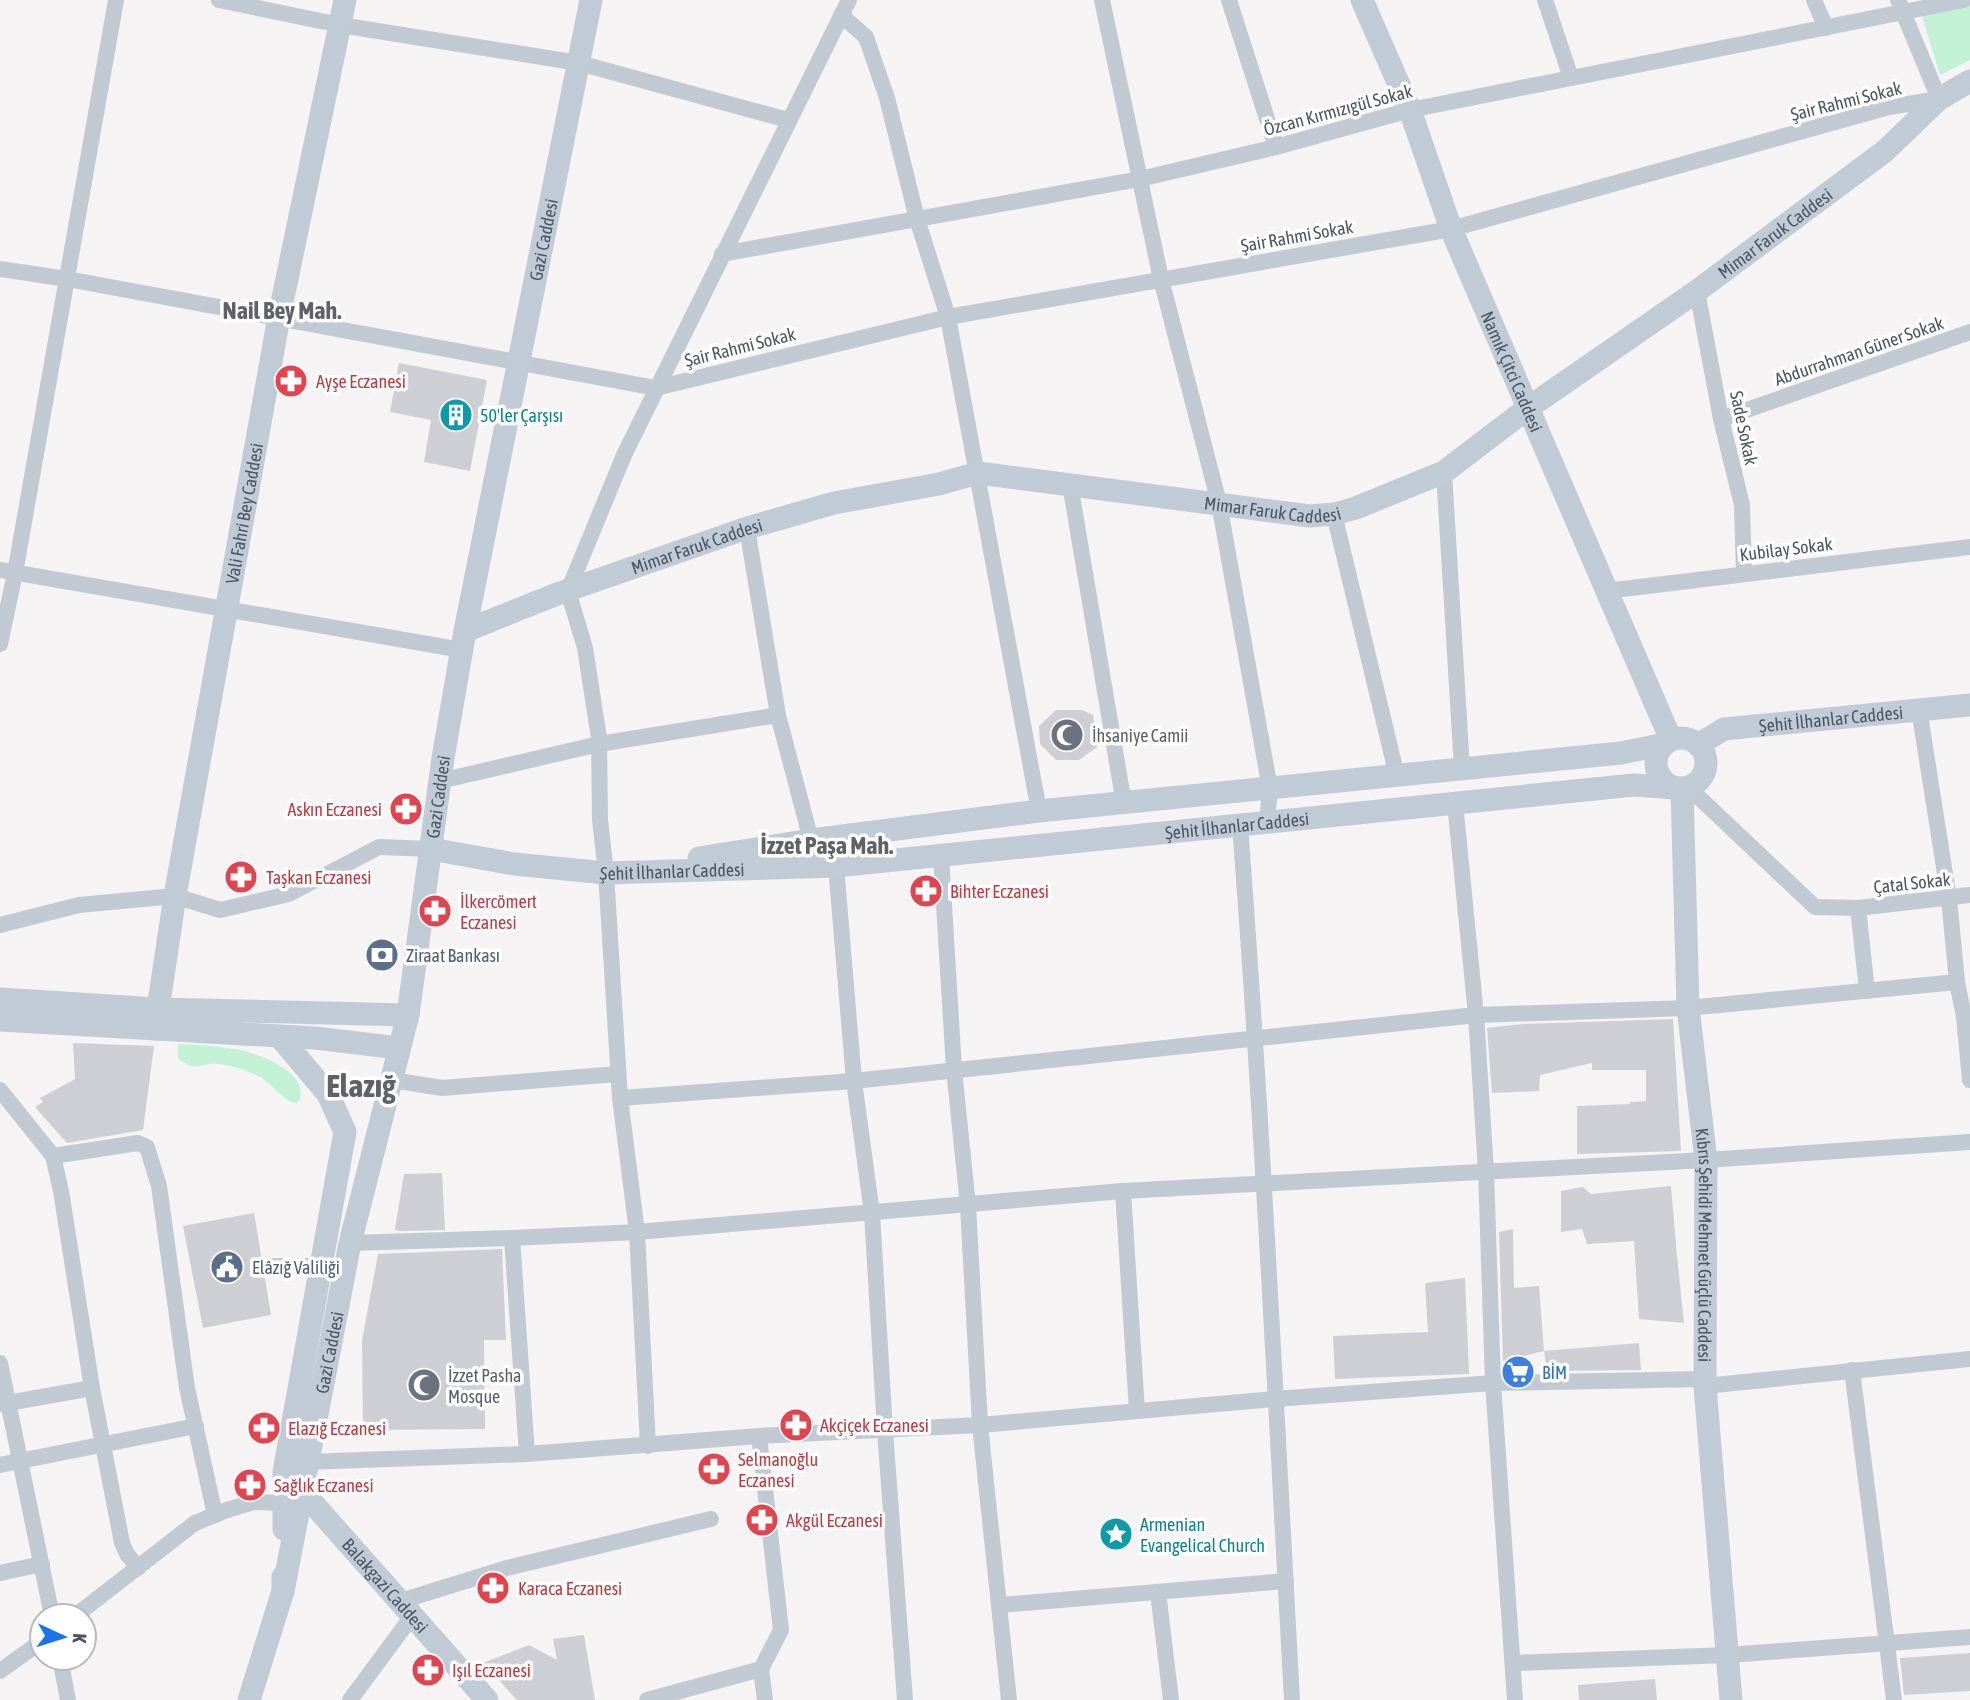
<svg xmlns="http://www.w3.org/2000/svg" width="1970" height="1700" font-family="'Asap Condensed',sans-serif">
  <rect width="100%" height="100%" fill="#f5f3f3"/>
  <g fill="#c3f1d5">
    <path d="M1970,6V60L1940,75L1922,16Z"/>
    <path d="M178,1044C218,1046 256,1047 289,1072C297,1078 303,1089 300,1100L297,1103C281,1101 271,1081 256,1075C246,1070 230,1065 219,1064C199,1062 197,1074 178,1058Z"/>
  </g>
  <g fill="#cdcfd5">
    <path d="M399,363L487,380L470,471L424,462L431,420L390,412Z"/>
    <path d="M1056,710H1082L1093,715L1097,747L1079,760H1056L1040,744L1039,726Z"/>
    <path d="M1673,1019L1681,1151L1577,1154V1106L1630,1104V1102L1646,1101V1070H1592V1063L1540,1075L1539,1091L1492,1093L1487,1028L1523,1024Z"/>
    <path d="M73,1043L154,1046L143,1130L67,1143L35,1107L43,1102L40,1098L75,1079Z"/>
    <path d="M442,1173L445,1230L397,1231L395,1229L404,1174Z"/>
    <path d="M1671,1186L1677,1256L1684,1323L1639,1319L1634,1241L1587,1244L1582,1229L1561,1232V1191L1583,1187L1591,1194Z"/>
    <path d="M254,1213L271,1315L203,1328L183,1226Z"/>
    <path d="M1513,1229L1514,1288L1539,1286L1544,1351L1503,1361L1499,1232Z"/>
    <path d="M502,1249L506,1340H484L485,1429L363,1430L362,1341L378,1254Z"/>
    <path d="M1465,1278L1469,1374L1335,1379L1333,1336L1428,1332L1425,1283Z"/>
    <path d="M1639,1343L1641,1370L1547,1371L1544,1351Z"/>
    <path d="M584,1635L595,1700H517L483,1663L529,1645L557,1660L553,1639Z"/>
    <path d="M1970,1653V1691L1904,1695L1900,1658Z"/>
    <path d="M1655,1679L1657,1700H1579L1578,1685Z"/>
  </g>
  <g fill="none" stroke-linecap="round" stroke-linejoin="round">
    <path stroke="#c1cad2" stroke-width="8" d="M271,1262H319"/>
    <g stroke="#c1cad2" stroke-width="16">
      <path d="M219,0L340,25L579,63L788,120"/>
      <path d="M1102,0L1161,279L1219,503L1270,789L1267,822"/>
      <path d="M1229,0L1276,147"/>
      <path d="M1545,0L1571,78"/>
      <path d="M1814,0L1826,28"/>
      <path d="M841,15L866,37L887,98L917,219L948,317L1039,811"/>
      <path d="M722,254L1140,179L1276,147L1410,110L1964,0"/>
      <path d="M0,269L67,279L656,388L948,317L1451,229L1889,107L1939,99L1898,0"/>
      <path d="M1697,291L1721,419L1742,505L1744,574"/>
      <path d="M1721,419L1970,332"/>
      <path d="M1444,472L1462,769"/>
      <path d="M1070,484L1124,804"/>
      <path d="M1334,514L1397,776"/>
      <path d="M747,528L778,715L811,840L815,866"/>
      <path d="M0,570L462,650"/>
      <path d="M1606,591L1970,547"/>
      <path d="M0,644L15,573L116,0"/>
      <path d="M1919,709L1949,899L1957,982L1964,1017L1970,1080"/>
      <path d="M440,781L599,744L778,715"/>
      <path d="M1689,788L1815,907L1858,908L1867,991"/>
      <path d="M1455,803L1476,1015L1486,1171L1493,1383L1515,1700"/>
      <path d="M1240,825C1262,1116 1276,1408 1292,1700"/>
      <path d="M941,855L954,1069L968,1206L980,1425L1009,1700"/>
      <path d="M836,866L854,1081L872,1213L885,1431L905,1700"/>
      <path d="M1858,908L1970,895"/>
      <path d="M0,925L79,905L175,896L220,910L289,894L379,847L431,849"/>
      <path d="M392,1080L442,1088L618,1074"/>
      <path d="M0,1090L53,1156L61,1191L92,1388L122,1543L127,1554L138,1568"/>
      <path d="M620,1098L854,1081L1476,1015L1688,1008L1957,982"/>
      <path d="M53,1156L138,1143L147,1147L159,1186L187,1388L215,1515"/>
      <path d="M1123,1191L1137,1411"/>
      <path d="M512,1238L527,1454"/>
      <path d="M350,1243L512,1238L637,1232L1123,1191L1706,1160L1970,1142"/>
      <path d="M0,1363L52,1616"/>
      <path d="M1852,1370L1894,1700"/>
      <path d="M1705,1386L1970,1359"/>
      <path d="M2,1404L92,1388"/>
      <path d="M759,1436L781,1630L761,1669L765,1700"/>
      <path d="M648,1446L637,1232L620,1098L606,873L600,820L599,738L585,648L568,591L624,455L849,0"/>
      <path d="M307,1462L527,1454L759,1436L980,1425L1275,1399L1493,1383L1706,1379"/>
      <path d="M0,1465L196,1426"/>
      <path d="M0,1573L42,1564"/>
      <path d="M1158,1592L1171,1700"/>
      <path d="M401,1601L507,1568L711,1519"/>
      <path d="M1000,1605L1286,1581"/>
      <path d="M75,1616L195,1523L227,1510L254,1502L284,1503"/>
      <path d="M60,1658L68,1700"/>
      <path d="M1514,1663L1728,1655L1970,1637"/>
      <path d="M0,1671L42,1641"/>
      <path d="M350,1700L413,1615"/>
      <path d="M647,1700L761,1669"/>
    </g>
    <g stroke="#c1cbd6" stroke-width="23">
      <path id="s1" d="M1362,0L1410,110L1451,229L1671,740"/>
      <path id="s2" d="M465,631L557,594L747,528L834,503L939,484L978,473L1310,516L1334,514L1356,508L1444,472L1528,408L1697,291L1885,151L1939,99L1970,81"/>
      <circle cx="1681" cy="763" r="25"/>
      <path id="s3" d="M1698,745L1724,729L1970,705"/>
      <path id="s4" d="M1682,789L1688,1008L1706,1160L1705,1386L1731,1700"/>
      <path id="s5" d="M431,849L514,864L606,873L836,866L1634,785L1675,788"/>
      <path d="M699,858L811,840L1039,811L1621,753L1665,744"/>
      <path d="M0,999L158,1009L408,1015"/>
      <path d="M0,1020L315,1038L399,1048"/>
      <path id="s6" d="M158,1029V1009L175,896L279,317L345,0"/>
      <path d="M280,1037L328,1094L345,1132L284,1472V1529"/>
      <path id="s7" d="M294,1482L487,1700"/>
      <path id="s8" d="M283,1591L350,1243L408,1015L443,758L465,631L591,0"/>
      <path d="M249,1700L283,1591V1577"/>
    </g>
  </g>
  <defs>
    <symbol id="pharmacy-disc" viewBox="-11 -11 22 22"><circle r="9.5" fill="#e0444e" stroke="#fff"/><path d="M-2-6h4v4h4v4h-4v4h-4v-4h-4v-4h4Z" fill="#fff"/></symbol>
    <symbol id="building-disc" viewBox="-11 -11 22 22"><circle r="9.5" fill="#0f9aa8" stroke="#fff"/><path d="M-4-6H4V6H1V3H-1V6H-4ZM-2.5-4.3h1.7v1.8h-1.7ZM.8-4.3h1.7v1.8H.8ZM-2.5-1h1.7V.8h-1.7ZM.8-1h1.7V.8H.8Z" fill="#fff"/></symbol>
    <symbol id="mosque-disc" viewBox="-11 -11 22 22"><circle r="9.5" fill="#6b7280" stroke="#fff"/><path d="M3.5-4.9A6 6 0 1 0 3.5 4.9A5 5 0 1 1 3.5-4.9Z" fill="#fff"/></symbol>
    <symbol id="bank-disc" viewBox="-11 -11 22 22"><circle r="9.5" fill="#5c6f8a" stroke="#fff"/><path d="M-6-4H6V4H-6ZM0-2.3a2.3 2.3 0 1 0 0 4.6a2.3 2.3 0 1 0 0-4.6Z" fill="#fff"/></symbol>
    <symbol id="civic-disc" viewBox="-11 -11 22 22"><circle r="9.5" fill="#5c6f8a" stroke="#fff"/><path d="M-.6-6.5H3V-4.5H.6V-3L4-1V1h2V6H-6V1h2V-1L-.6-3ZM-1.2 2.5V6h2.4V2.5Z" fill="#fff"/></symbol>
    <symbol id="supermarket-disc" viewBox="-11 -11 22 22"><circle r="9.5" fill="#3f7fe0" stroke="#fff"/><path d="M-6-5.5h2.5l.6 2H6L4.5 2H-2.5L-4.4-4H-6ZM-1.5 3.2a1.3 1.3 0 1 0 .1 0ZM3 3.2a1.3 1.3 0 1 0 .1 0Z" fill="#fff"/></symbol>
    <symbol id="sight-disc" viewBox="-11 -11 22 22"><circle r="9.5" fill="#0f9aa8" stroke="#fff"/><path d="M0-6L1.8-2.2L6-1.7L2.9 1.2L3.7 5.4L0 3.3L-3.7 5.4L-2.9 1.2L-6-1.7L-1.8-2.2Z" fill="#fff"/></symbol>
  </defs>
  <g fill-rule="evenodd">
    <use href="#pharmacy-disc" x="272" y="362" width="38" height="38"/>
    <use href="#building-disc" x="437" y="396" width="38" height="38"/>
    <use href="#mosque-disc" x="1048" y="716" width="38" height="38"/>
    <use href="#pharmacy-disc" x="387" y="790" width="38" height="38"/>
    <use href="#pharmacy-disc" x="222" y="858" width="38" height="38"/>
    <use href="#pharmacy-disc" x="907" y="872" width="38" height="38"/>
    <use href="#pharmacy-disc" x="416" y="892" width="38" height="38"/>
    <use href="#bank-disc" x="363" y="936" width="38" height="38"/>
    <use href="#civic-disc" x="208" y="1248" width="38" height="38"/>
    <use href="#supermarket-disc" x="1499" y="1353" width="38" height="38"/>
    <use href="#mosque-disc" x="405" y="1366" width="38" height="38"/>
    <use href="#pharmacy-disc" x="777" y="1406" width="38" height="38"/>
    <use href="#pharmacy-disc" x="245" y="1409" width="38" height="38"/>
    <use href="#pharmacy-disc" x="695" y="1450" width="38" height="38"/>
    <use href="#pharmacy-disc" x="231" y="1466" width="38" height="38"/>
    <use href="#pharmacy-disc" x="743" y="1501" width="38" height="38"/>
    <use href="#sight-disc" x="1097" y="1515" width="38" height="38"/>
    <use href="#pharmacy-disc" x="474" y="1569" width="38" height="38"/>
    <use href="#pharmacy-disc" x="409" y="1651" width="38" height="38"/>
  </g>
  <g text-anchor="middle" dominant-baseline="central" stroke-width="7" stroke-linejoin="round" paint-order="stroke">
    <g font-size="18" fill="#4a5661" stroke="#fff">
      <text transform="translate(1846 101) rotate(-14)">Şair Rahmi Sokak</text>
      <text transform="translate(1338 110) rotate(-15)">Özcan Kırmızıgül Sokak</text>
      <text stroke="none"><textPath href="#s2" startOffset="1423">Mimar Faruk Caddesi</textPath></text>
      <text transform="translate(1297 236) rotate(-10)">Şair Rahmi Sokak</text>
      <text stroke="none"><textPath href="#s8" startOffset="1377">Gazi Caddesi</textPath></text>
      <text transform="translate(740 347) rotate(-14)">Şair Rahmi Sokak</text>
      <text transform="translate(1859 351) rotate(-19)">Abdurrahman Güner Sokak</text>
      <text stroke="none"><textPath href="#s1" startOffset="401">Namık Çitci Caddesi</textPath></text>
      <text transform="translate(1744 428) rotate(78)">Sade Sokak</text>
      <text stroke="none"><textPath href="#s2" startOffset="835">Mimar Faruk Caddesi</textPath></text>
      <text stroke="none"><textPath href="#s6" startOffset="523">Vali Fahri Bey Caddesi</textPath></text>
      <text stroke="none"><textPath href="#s2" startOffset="247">Mimar Faruk Caddesi</textPath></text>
      <text transform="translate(1786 549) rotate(-7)">Kubilay Sokak</text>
      <text stroke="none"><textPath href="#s3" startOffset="138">Şehit İlhanlar Caddesi</textPath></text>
      <text stroke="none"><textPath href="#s8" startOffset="810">Gazi Caddesi</textPath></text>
      <text stroke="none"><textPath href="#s5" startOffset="810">Şehit İlhanlar Caddesi</textPath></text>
      <text stroke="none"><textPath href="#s5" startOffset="243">Şehit İlhanlar Caddesi</textPath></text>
      <text transform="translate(1912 883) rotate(-6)">Çatal Sokak</text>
      <text stroke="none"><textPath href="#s4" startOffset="457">Kıbrıs Şehidi Mehmet Güçlü Caddesi</textPath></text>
      <text stroke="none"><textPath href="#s8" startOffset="243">Gazi Caddesi</textPath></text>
      <text stroke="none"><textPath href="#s7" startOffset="138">Balakgazi Caddesi</textPath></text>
    </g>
    <g font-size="18" fill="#be3a42" stroke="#fff" text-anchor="start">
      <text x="316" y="381">Ayşe Eczanesi</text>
      <text x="382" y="809" text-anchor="end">Askın Eczanesi</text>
      <text x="266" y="877">Taşkan Eczanesi</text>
      <text x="950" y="891">Bihter Eczanesi</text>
      <text x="460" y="901">İlkercömert<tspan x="460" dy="21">Eczanesi</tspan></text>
      <text x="820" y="1425">Akçiçek Eczanesi</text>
      <text x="288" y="1428">Elazığ Eczanesi</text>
      <text x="738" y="1459">Selmanoğlu<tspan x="738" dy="21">Eczanesi</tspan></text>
      <text x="274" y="1485">Sağlık Eczanesi</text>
      <text x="786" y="1520">Akgül Eczanesi</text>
      <text x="518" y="1588">Karaca Eczanesi</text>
      <text x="452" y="1670">Işıl Eczanesi</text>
    </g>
    <g font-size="18" fill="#0d838f" stroke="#fff" text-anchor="start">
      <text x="480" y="415">50'ler Çarşısı</text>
      <text x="1140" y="1524">Armenian<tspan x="1140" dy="21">Evangelical Church</tspan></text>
    </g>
    <g font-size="18" fill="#5b616d" stroke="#fff" text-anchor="start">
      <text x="1092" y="735">İhsaniye Camii</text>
      <text x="448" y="1375">İzzet Pasha<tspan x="448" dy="21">Mosque</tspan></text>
    </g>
    <g font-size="18" fill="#4e5e75" stroke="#fff" text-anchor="start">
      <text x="406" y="955">Ziraat Bankası</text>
      <text x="252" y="1267">Elâzığ Valiliği</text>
    </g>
    <g font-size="18" fill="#366cbe" stroke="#fff" text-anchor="start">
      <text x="1542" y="1372">BİM</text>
    </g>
    <g font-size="24" font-weight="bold" fill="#5f6368" stroke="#fff">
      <text x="282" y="310">Nail Bey Mah.</text>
      <text x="827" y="845">İzzet Paşa Mah.</text>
    </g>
    <g font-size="32" font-weight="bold" fill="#5f6368" stroke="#fff">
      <text x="361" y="1085">Elazığ</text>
    </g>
  </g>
  <g transform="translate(63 1637) rotate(94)"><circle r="33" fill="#ffffff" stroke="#b7bbc0" stroke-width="2"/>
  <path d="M0-5L12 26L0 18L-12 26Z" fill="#1a73e8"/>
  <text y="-10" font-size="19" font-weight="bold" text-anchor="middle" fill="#4a5661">K</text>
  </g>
</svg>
